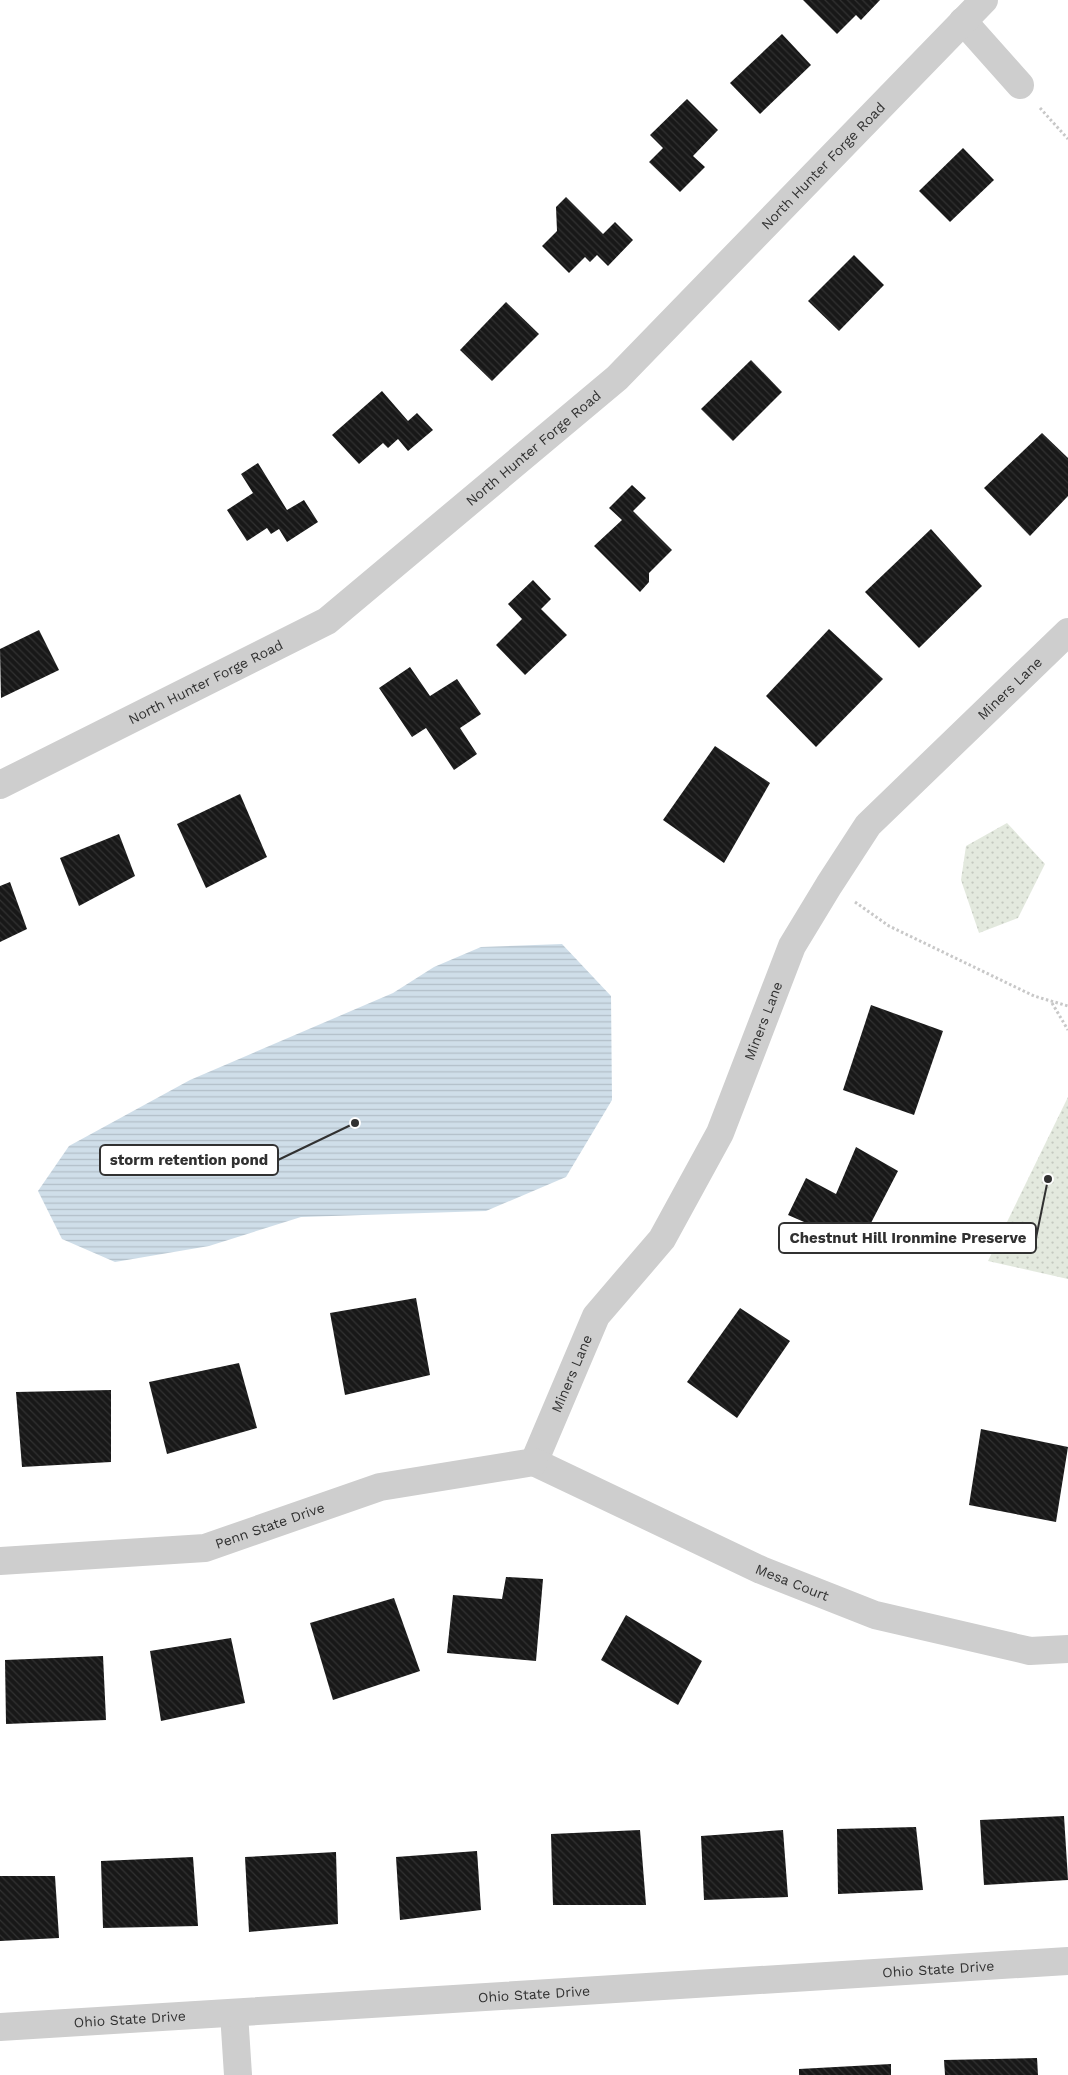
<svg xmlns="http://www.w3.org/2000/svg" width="1068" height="2075" font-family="'Work Sans',sans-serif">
  <defs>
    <pattern id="park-dots" width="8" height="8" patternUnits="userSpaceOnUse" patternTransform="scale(1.25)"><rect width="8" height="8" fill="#e3e9de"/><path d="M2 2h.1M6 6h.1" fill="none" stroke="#c3c8bf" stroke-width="1.8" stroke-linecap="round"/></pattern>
    <pattern id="water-rules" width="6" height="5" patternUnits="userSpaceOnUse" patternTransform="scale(1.25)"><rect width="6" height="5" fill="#cfdee9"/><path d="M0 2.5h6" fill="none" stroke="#b2bfc8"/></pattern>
    <pattern id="building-back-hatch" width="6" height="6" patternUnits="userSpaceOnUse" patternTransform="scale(1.25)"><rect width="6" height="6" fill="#181818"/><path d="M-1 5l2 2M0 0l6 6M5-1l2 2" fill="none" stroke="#313131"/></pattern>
  </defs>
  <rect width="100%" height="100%" fill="#fff"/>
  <g fill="url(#park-dots)">
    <path d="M1007,823L1045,864L1018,918L979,933L961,880L966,846Z"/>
    <path d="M1068,1097V1279L988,1261Z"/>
  </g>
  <path fill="url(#water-rules)" d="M562,944L611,996L612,1100L566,1177L486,1211L301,1217L209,1246L115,1262L62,1239L38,1191L69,1146L190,1080L393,993L434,967L481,947Z"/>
  <g fill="url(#building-back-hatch)">
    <path d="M803,0H880L861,20L856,15L837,34Z"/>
    <path d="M782,34L811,65L760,114L730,83Z"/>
    <path d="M687,99L718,130L693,156L705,167L680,192L649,162L663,148L650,135Z"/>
    <path d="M963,148L994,180L950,222L919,191Z"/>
    <path d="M566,197L603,234L615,222L633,240L608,266L597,255L590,262L585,257L569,273L542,246L557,231L556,207Z"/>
    <path d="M854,255L884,285L839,331L808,301Z"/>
    <path d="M506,302L539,334L492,381L460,350Z"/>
    <path d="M751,360L782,392L733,441L701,409Z"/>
    <path d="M382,391L408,421L417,413L433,430L408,451L398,439L388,448L383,443L359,464L332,435Z"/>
    <path d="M1042,433L1068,458V496L1030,536L984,488Z"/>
    <path d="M258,463L287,510L304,500L318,522L287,542L279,529L271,534L267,528L247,541L227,510L253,493L241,474Z"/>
    <path d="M632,485L646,498L633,511L672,550L649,573V582L640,592L594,546L622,520L609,508Z"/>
    <path d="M931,529L982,586L919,648L865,592Z"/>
    <path d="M533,580L551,599L541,609L567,635L525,675L496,645L522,619L508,604Z"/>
    <path d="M829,629L883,679L816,747L766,696Z"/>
    <path d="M39,630L59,670L1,698L0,649Z"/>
    <path d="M410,667L430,696L457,679L481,714L460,728L477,754L454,770L426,728L412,737L379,688Z"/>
    <path d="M715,746L770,783L724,863L663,820Z"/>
    <path d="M240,794L267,857L206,888L177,824Z"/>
    <path d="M119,834L135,876L79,906L60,858Z"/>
    <path d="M10,882L27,929L0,942V886Z"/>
    <path d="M871,1005L943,1031L914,1115L843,1090Z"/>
    <path d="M856,1147L898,1171L859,1246L788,1215L806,1178L836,1194Z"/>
    <path d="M416,1298L430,1375L345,1395L330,1313Z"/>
    <path d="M740,1308L790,1341L737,1418L687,1382Z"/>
    <path d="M239,1363L257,1428L167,1454L149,1382Z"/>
    <path d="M111,1390V1462L22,1467L16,1392Z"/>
    <path d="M981,1429L1068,1447L1056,1522L969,1505Z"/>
    <path d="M506,1577L543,1579L536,1661L447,1653L453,1595L502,1599Z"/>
    <path d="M394,1598L420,1671L333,1700L310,1623Z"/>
    <path d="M626,1615L702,1661L678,1705L601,1660Z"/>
    <path d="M231,1638L245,1703L161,1721L150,1651Z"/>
    <path d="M103,1656L106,1720L6,1724L5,1660Z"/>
    <path d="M1064,1816L1068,1880L984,1885L980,1820Z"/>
    <path d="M916,1827L923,1890L838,1894L837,1829Z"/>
    <path d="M640,1830L646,1905H553L551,1834Z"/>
    <path d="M783,1830L788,1897L704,1900L701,1836Z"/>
    <path d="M477,1851L481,1910L400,1920L396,1857Z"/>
    <path d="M336,1852L338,1924L249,1932L245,1857Z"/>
    <path d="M193,1857L198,1926L103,1928L101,1861Z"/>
    <path d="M0,1876H55L59,1938L0,1941Z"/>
    <path d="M1037,2058L1038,2075H945L944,2060Z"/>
    <path d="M891,2064V2075H799V2069Z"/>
  </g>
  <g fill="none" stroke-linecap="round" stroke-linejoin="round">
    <g stroke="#c8c8c8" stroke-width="3" stroke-dasharray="2.5 2.5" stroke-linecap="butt">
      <path d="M1040,108L1068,139"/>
      <path d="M855,902L889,926L1034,996L1068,1006"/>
      <path d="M1052,1003L1068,1030"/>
    </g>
    <g stroke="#cecece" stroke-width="28">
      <path d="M963,21L1020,85"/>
      <path id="s1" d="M0,785L327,621L617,378L984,0"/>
      <path id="s2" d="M534,1462L596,1316L662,1239L720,1133L792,946L829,885L868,825L1068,632"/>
      <path id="s3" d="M534,1462L761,1570L875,1615L1030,1651L1068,1649"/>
      <path id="s4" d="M0,1561L205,1548L380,1487L534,1462"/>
      <path d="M234,2013L238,2075"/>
      <path id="s5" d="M0,2027L1068,1961"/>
    </g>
  </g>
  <g text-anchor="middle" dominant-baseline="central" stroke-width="5" stroke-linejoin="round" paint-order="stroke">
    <g font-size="14" fill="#313131" stroke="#fff">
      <text stroke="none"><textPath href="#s1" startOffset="1040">North Hunter Forge Road</textPath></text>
      <text stroke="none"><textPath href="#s1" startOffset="635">North Hunter Forge Road</textPath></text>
      <text stroke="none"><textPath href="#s1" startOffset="230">North Hunter Forge Road</textPath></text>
      <text stroke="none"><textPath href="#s2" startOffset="921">Miners Lane</textPath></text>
      <text stroke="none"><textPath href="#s2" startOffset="501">Miners Lane</textPath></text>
      <text stroke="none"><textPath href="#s2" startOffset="96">Miners Lane</textPath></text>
      <text stroke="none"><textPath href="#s4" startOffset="274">Penn State Drive</textPath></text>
      <text stroke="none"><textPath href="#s3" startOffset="285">Mesa Court</textPath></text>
      <text stroke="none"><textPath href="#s5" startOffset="940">Ohio State Drive</textPath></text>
      <text stroke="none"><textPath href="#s5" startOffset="535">Ohio State Drive</textPath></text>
      <text stroke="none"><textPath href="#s5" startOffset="130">Ohio State Drive</textPath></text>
    </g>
  </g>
  <path fill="none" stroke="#313131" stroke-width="2" d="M355 1123L278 1160M1048 1179L1036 1238"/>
  <g fill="#313131" stroke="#fff" stroke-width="2">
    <circle cx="355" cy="1123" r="5"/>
    <circle cx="1048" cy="1179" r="5"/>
  </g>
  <g fill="#fff" stroke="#313131" stroke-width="2">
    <rect x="100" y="1145" width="178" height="30" rx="5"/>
    <rect x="779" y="1223" width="257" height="30" rx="5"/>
  </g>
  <g font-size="15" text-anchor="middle" font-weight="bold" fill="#313131">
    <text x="189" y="1165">storm retention pond</text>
    <text x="908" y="1243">Chestnut Hill Ironmine Preserve</text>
  </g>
</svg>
